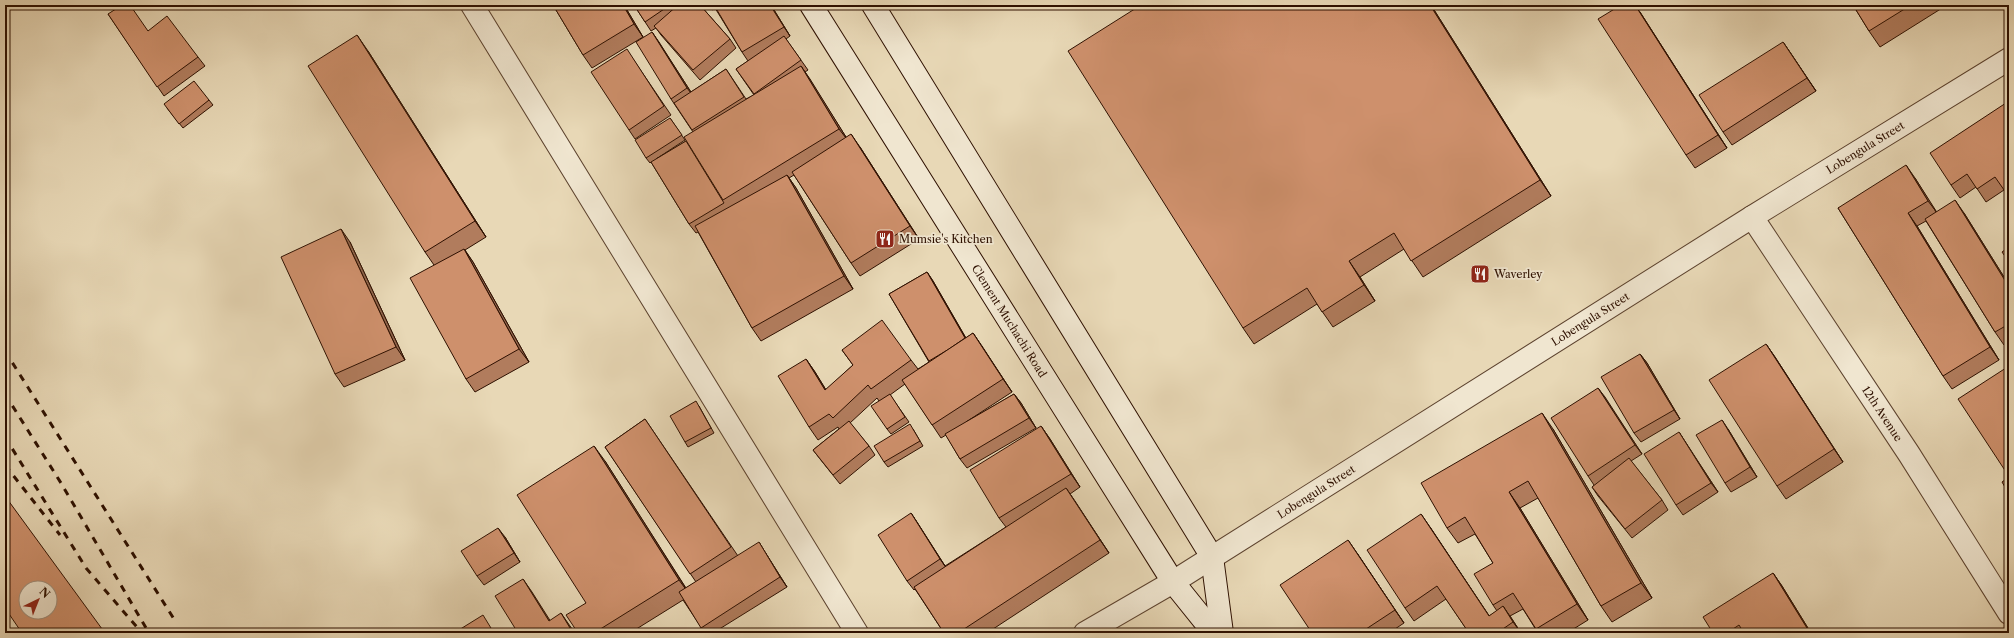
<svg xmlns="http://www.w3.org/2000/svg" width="2014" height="638" font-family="'Libre Caslon Text',serif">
  <rect width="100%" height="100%" fill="#e8d8b6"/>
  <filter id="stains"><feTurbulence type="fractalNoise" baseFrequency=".005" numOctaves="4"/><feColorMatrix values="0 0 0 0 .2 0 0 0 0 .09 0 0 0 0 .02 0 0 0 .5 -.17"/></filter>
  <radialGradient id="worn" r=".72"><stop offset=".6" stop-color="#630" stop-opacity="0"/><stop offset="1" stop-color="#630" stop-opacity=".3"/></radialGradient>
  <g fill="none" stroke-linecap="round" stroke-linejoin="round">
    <defs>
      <g id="minor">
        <path d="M472,5L857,633"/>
        <path id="s1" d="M1752,217L1909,454L2009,613"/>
        <path id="s2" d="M1085,633L1173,582L1752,217L2009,59"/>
      </g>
      <g id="secondary">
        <path id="s3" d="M811,5L1173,582L1214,633"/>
        <path d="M873,5L1212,557L1222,633"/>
      </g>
    </defs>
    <use href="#minor" stroke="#5c422e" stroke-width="24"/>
    <use href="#secondary" stroke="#2e1000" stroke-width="24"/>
    <use href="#minor" stroke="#f0e6d0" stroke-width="22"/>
    <use href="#secondary" stroke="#f0e6d0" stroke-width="22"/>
    <g stroke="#2e1000" stroke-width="3" stroke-dasharray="7 7" stroke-linecap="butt">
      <path d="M5,351L174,619"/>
      <path d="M5,394L61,483L149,633"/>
      <path d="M5,437L86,568L142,633"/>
      <path d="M5,465L60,535"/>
    </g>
  </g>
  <g fill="#b17c5d" stroke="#2e1000">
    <path d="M553,5H624L643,37L592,68L583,55Z"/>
    <path d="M634,5H700L730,39L736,48L700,80L661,35L656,28L651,31Z"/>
    <path d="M708,5H771L790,36L786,39L808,70L805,72L846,137L860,147L919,239L860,276L851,263L794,175L789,178L796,188L853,289L761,341L752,328L698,232L696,233L689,224L651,162L650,163L646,158L670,118L685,140L656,159L686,141L693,132L671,99L652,32L691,92L726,69L746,99L754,95L736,69L748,61L742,52L715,8L712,10Z"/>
    <path d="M1141,5H1431L1551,196L1423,277L1404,249L1360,277L1375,301L1333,327L1317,304L1254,344L1243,328Z"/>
    <path d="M1853,5H1947L1880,47L1869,31Z"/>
    <path d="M1640,12L1727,148L1695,168L1686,155Z"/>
    <path d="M108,14L148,31L198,57L205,66L164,96Z"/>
    <path d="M1783,42L1816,91L1732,145L1723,132Z"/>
    <path d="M368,51L486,237L465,250L473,262L529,362L475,392L466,379L434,265L425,252Z"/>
    <path d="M633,59L671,115L635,139L629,130Z"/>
    <path d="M209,100L213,105L183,128L167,108Z"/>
    <path d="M2009,101L2004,190L1986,202L1976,187L1960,198L1951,185Z"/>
    <path d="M1915,178L1936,212L1964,213L2009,285V342L2004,345L1995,332L1926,221L1917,226L1999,360L1952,389L1943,376L1838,208Z"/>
    <path d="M350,242L405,360L344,387L335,374Z"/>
    <path d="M927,272L933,281L966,338L973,333L1012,392L966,422L1014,394L1021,403L1036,428L967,468L960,459L946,435L941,438L905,384L890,395L909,422L891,434L887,429L879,401L877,398L850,423L869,446L875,455L840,484L820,459L813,450L839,429L838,427L818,440L809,427L806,359L815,372L826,390L853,365L842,350L911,360L918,369L929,362L889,294Z"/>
    <path d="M1766,344L1775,357L1843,462L1786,499L1777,486Z"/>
    <path d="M1640,354L1647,363L1680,419L1641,442L1634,433Z"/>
    <path d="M1598,388L1642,454L1631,461L1662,500L1668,510L1632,538L1598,496L1592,487L1594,485L1588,476Z"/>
    <path d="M699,406L714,433L688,447L685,442Z"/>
    <path d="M645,419L738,556L765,552L787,587L713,633H705L683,600L630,633H578L586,603L605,461L686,588L696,582L605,447Z"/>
    <path d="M1041,426L1050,439L1080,487L1070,494L1109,553L987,633H944L915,589L914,590L907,581L911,513L945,566L1006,527L999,518Z"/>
    <path d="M913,429L923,446L888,467L884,462Z"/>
    <path d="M1553,429L1652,598L1612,622L1601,606L1538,498L1520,508L1588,620L1567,633H1538L1523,609L1510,616L1521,633H1469L1446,599L1414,621L1405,608L1430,527L1489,616L1497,611L1493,605V563L1475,534L1458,543L1447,528Z"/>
    <path d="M1728,429L1757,477L1731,492L1725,483Z"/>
    <path d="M1679,432L1718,492L1683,515L1676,505Z"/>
    <path d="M505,537L520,562L484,585L477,576Z"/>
    <path d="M1357,553L1404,623L1389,633H1312Z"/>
    <path d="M1773,573L1782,586L1811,633H1713Z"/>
  </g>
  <g fill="#90654c" stroke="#2e1000">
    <path d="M623,5H624L643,37L634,24Z"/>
    <path d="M770,5H771L790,36L784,27Z"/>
    <path d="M1430,5H1431L1551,196L1540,180Z"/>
    <path d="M1635,5L1640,12L1727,148L1718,135Z"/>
    <path d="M652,32L659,42L694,97L687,88Z"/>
    <path d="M357,35L368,51L486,237L475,221Z"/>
    <path d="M1783,42L1792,55L1816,91L1807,78Z"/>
    <path d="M801,66L810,79L849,142L839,129Z"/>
    <path d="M851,134L860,147L919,239L910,226Z"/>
    <path d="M1906,165L1915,178L1938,214L1928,201Z"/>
    <path d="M787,175L796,188L853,289L844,276Z"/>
    <path d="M1955,200L1964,213L2009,285V287Z"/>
    <path d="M1908,213L1917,226L1999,360L1990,347Z"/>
    <path d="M341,229L350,242L405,360L396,347Z"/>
    <path d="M464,249L473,262L529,362L519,349Z"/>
    <path d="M1349,261L1360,277L1375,301L1364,285Z"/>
    <path d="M927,272L933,281L972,349L966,339Z"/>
    <path d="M973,333L982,346L1012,392L1003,379Z"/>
    <path d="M1766,344L1775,357L1843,462L1834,449Z"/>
    <path d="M1640,354L1647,363L1680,419L1674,410Z"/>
    <path d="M806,359L815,372L834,403L825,390Z"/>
    <path d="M1598,388L1605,397L1642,454L1635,445Z"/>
    <path d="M1014,394L1021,403L1036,428L1029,418Z"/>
    <path d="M1542,413L1553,429L1652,598L1641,583Z"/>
    <path d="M1722,420L1728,429L1757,477L1750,467Z"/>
    <path d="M1041,426L1050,439L1080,487L1071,474Z"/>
    <path d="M1679,432L1685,442L1718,492L1711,483Z"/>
    <path d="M594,446L605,461L690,595L679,580Z"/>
    <path d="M1066,488L1075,501L1109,553L1100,540Z"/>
    <path d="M1509,492L1520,508L1588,620L1577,604Z"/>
    <path d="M911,513L917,522L947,569L940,559Z"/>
    <path d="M1421,514L1430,527L1498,629L1489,616Z"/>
    <path d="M498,528L505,537L520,562L514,553Z"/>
    <path d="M1348,540L1357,553L1404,623L1395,610Z"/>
    <path d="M759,542L765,552L787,587L780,577Z"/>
    <path d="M1773,573L1782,586L1811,633H1810Z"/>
    <path d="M523,579L532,592L558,633L549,621Z"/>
    <path d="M1503,606L1512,619L1521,633L1513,622Z"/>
    <path d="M561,613L570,626L575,633H573Z"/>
  </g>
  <g fill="#ce906c" stroke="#2e1000" fill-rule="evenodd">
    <path d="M122,5H130L148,31L167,16L198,57L157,87L108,14Z"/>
    <path d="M553,5H623L634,24L583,55Z"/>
    <path d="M634,5H670L645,22Z"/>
    <path d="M678,5H700L730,39L693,70L654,26Z"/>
    <path d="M714,5H770L784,27L742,52Z"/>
    <path d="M1141,5H1430L1540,180L1411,261L1394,233L1349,261L1364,285L1322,312L1307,288L1243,328L1068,51Z"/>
    <path d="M1621,5H1635L1718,135L1686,155L1598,19Z"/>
    <path d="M1853,5H1911L1869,31Z"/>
    <path d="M652,32L687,88L671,99L636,42Z"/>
    <path d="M357,35L475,221L425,252L308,66Z"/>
    <path d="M784,36L801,60L754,94L736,69Z"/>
    <path d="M1783,42L1807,78L1723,132L1699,95Z"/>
    <path d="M627,49L664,106L629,130L591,72Z"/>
    <path d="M801,66L839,129L723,200L684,137Z"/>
    <path d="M726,69L744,97L692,130L674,103Z"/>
    <path d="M194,81L209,100L179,124L164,104Z"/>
    <path d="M2009,101V197L1995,177L1977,189L1967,174L1951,185L1930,153Z"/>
    <path d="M670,118L682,135L646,158L635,140Z"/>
    <path d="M851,134L910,226L851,263L792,172Z"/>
    <path d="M686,141L724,203L689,224L651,162Z"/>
    <path d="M1906,165L1928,201L1908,213L1990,347L1943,376L1838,208Z"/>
    <path d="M787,175L844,276L752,328L695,226Z"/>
    <path d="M1955,200L2009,287V324L1995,332L1925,219Z"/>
    <path d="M341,229L396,347L335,374L281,257Z"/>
    <path d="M2009,247V262L2002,252Z"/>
    <path d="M464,249L519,349L466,379L410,278Z"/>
    <path d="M927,272L965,338L949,349L929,361L889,294Z"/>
    <path d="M882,320L911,360L871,389L868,385L833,418L829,414L809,427L778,376L806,359L825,390L853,365L842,350Z"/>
    <path d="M973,333L1003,379L932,425L902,380Z"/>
    <path d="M1766,344L1834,449L1777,486L1709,380Z"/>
    <path d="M1640,354L1674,410L1634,433L1601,377Z"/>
    <path d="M2009,366V474L2008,475L1958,399Z"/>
    <path d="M1598,388L1635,445L1588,476L1551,418Z"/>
    <path d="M890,394L905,417L887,429L871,406Z"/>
    <path d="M1014,394L1029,418L960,459L945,434Z"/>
    <path d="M696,401L711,428L685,442L670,416Z"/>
    <path d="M1542,413L1641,583L1601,606L1528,481L1509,492L1577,604L1536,629L1513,593L1493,605L1474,574L1493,563L1465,517L1447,528L1421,483Z"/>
    <path d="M645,419L731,547L690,574L605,447Z"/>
    <path d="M1722,420L1750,467L1725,483L1696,435Z"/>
    <path d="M849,421L869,446L833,475L813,450Z"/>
    <path d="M910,424L920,441L884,462L874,446Z"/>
    <path d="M1041,426L1071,474L999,518L970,470Z"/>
    <path d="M1679,432L1711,483L1676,505L1644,454Z"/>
    <path d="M594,446L679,580L594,633H578L566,615L586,603L517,495Z"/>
    <path d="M1629,458L1662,500L1625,529L1592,487Z"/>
    <path d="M2009,477V494L2002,482Z"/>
    <path d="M1066,488L1100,540L958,633H944L914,587Z"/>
    <path d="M5,496L105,633H22L5,608ZM26,588H50V612H26Z"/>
    <path d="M911,513L940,559L907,581L878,535Z"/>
    <path d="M1421,514L1489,616L1503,606L1513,622L1497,633H1469L1437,586L1405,608L1367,550Z"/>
    <path d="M498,528L514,553L477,576L461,551Z"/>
    <path d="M1348,540L1395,610L1360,633H1312L1280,585Z"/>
    <path d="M759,542L780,577L701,628L679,592Z"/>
    <path d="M1773,573L1810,633H1744L1739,625L1727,633H1713L1703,617Z"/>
    <path d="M523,579L549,621L561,613L573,633H518L495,596Z"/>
    <path d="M483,615L494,633H454Z"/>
  </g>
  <defs>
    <symbol id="restaurant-square" viewBox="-11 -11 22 22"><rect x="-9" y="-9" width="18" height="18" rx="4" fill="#8f2418" stroke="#f0e6d0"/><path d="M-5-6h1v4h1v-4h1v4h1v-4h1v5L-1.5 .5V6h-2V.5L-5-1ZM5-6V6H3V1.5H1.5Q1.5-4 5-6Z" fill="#fff"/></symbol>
  </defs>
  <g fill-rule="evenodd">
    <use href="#restaurant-square" x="874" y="228" width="22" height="22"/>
    <use href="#restaurant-square" x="1469" y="263" width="22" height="22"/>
  </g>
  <g text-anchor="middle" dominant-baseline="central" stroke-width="3.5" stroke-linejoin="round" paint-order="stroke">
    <g font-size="11" fill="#2e1000" stroke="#f0e6d0">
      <text stroke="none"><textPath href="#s2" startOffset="919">Lobengula Street</textPath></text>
      <text stroke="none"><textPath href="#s2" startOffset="595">Lobengula Street</textPath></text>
      <text stroke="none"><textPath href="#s3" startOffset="373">Clement Muchachi Road</textPath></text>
      <text stroke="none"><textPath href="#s1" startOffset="236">12th Avenue</textPath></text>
      <text stroke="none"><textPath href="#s2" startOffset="271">Lobengula Street</textPath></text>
    </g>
    <g font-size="11" fill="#2e1000" stroke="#f0e6d0" text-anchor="start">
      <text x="899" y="239">Mumsie's Kitchen</text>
      <text x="1494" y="274">Waverley</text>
    </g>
  </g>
  <rect width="2014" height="638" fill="none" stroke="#e8d8b6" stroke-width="20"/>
  <rect x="6" y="6" width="2002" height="626" fill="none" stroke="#2e1000" stroke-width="2"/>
  <rect x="10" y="10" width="1994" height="618" fill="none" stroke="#2e1000"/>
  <g transform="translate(38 600) rotate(43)"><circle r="19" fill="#f0e6d0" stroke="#a2907d"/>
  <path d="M0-3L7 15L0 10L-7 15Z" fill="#8f2418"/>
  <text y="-6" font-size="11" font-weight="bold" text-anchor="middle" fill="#2e1000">N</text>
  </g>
  <rect width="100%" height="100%" filter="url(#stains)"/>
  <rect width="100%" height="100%" fill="url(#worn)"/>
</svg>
